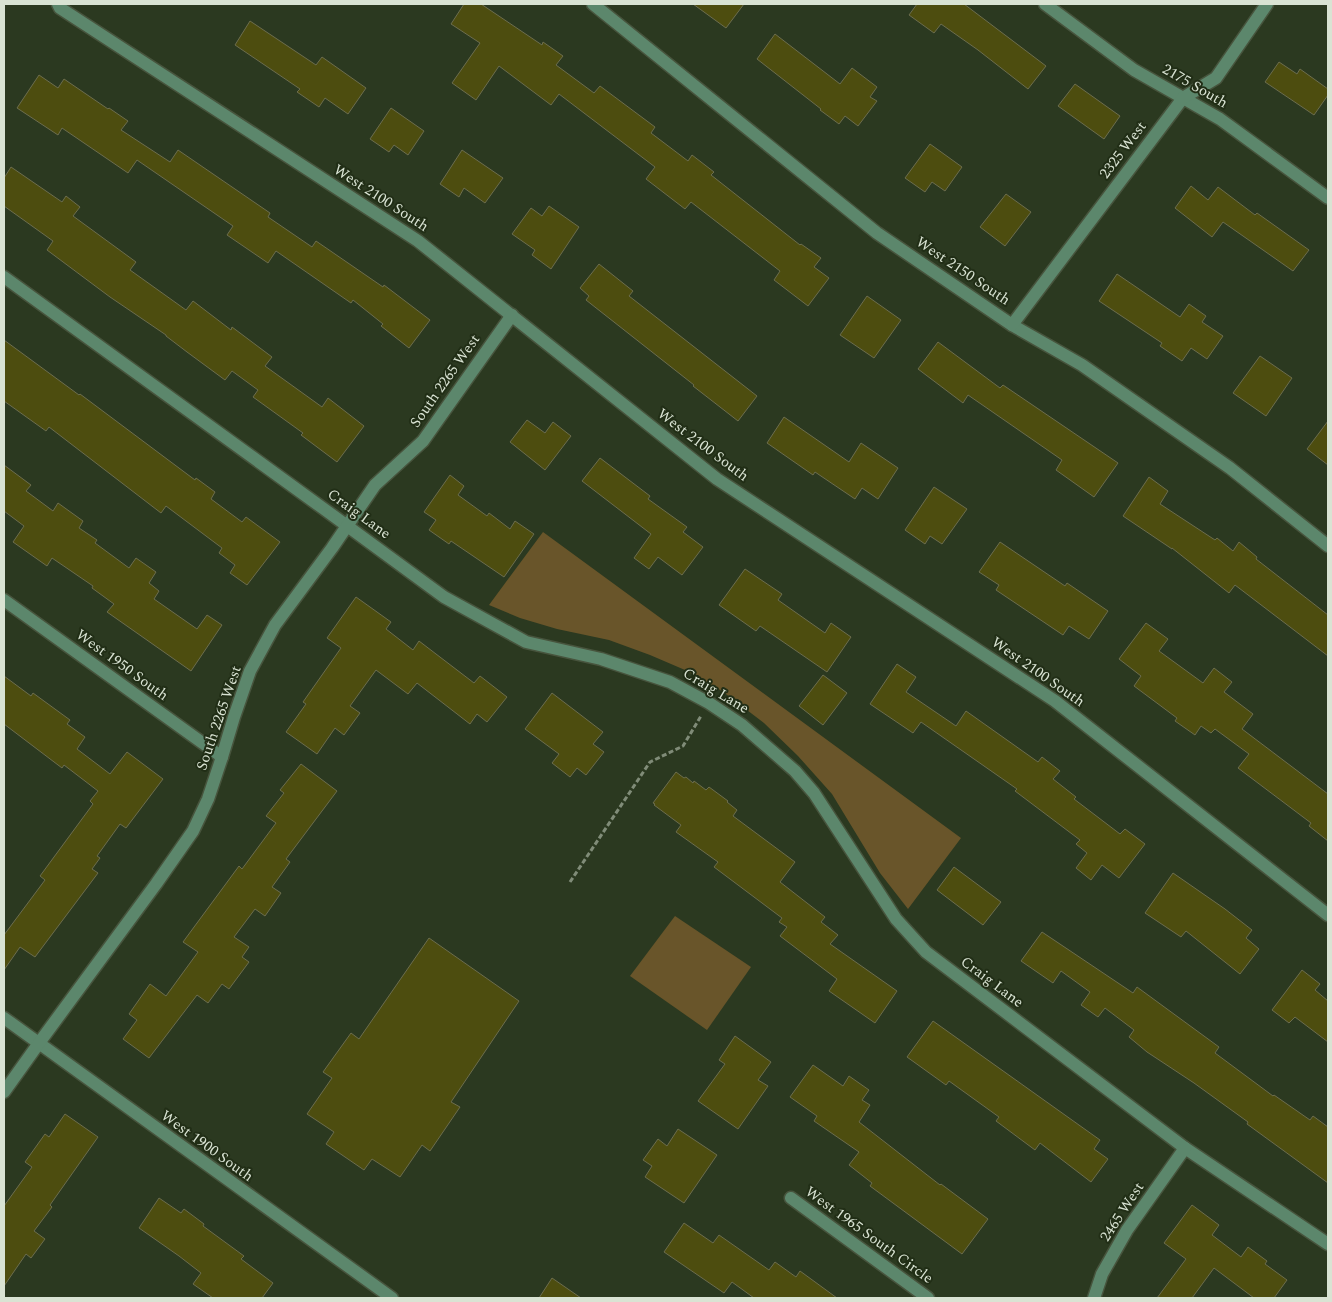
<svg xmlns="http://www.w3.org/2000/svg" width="1332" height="1302" font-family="Spectral,serif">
  <rect width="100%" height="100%" fill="#2b3920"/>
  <g fill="#69552a">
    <path d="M543,532L961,838L908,909L880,873L832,794L798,756L764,723L722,691L685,670L650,655L609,640L557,629L520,618L489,605Z"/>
    <path d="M675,916L751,967L707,1030L630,976Z"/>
  </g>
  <g fill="#4d4d0f" stroke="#6c6d4e">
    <path d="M464,4H481L542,45L543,42L563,56L556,65L594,93L600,86L655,127L651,133L688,161L692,155L714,172L711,175L800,245L801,244L821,258L814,267L829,278L808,306L774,280L780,271L691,202L685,209L646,179L655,167L559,94L551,105L499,66L476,100L452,83L480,43L451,24Z"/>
    <path d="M693,4H744L726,28Z"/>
    <path d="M917,4H964L1046,66L1028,89L978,50L941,24L934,33L909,15Z"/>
    <path d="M250,21L316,65L322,57L366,88L348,114L325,98L319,107L297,92L300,89L235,45Z"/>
    <path d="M775,34L840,84L852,68L877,87L870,97L877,101L858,126L845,116L839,124L820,110L821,109L757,59Z"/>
    <path d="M1279,62L1297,74L1300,69L1328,89V95L1314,115L1265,82Z"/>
    <path d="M39,75L58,88L64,79L108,109L109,108L128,121L121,130L170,162L178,150L270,213L268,217L312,247L316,241L383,287L384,285L430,320L409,348L381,326L383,324L353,300L351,303L276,251L268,263L227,235L233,226L137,160L128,173L62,128L58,135L17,108Z"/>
    <path d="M1075,84L1120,116L1104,139L1058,106Z"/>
    <path d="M391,108L424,131L408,155L394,145L389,152L370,139Z"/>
    <path d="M930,144L962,167L945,191L932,182L925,192L905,178Z"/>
    <path d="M462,150L503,178L485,203L464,188L459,197L440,184Z"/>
    <path d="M11,167L62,202L66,196L80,207L73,216L136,262L130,270L186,310L193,301L231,330L232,327L272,357L265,366L322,407L328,398L364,426L337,462L301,435L303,433L253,397L258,390L232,371L225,380L187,352L166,336V335L110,297L47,250L53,241L4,206V178Z"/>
    <path d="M1191,186L1208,200L1218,187L1255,215L1257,213L1309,250L1293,271L1223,222L1212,237L1175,208Z"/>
    <path d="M1006,194L1031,212L1005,246L980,227Z"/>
    <path d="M549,206L579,227L551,269L532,255L535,250L512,234L531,208L542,216Z"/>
    <path d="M599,264L633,291L629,296L757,396L738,421L693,386L694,385L586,300L589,296L580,288Z"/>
    <path d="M1117,274L1180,317L1189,304L1206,316L1202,322L1223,336L1207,359L1191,348L1182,361L1160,346L1162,343L1099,301Z"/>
    <path d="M867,296L901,320L874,358L840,335Z"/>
    <path d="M4,340L79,395L80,394L195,480L196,478L215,492L211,499L242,522L246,517L280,542L247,585L230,573L235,565L219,553L222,548L166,506L161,513L49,427L46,431L4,401Z"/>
    <path d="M938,342L1000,388L1003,385L1118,463L1094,497L1056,470L1062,460L968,395L963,403L918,369Z"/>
    <path d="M1260,356L1292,378L1266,416L1233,393Z"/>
    <path d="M784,417L849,462L861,443L898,468L878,499L862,488L855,499L815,472L813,475L767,443Z"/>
    <path d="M527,420L545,433L553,422L571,436L545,470L510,442Z"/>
    <path d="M1328,421V465L1307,449Z"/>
    <path d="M600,458L650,496L648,499L687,527L683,532L703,547L682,575L658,557L649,569L634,558L651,534L582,481Z"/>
    <path d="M4,465L31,485L26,491L53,511L58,503L83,521L79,528L97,540L95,543L129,568L136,558L156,572L149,583L159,591L154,599L197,629L207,615L222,625L191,671L107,612L114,604L92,588L93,586L52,558L47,566L13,542L24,526L4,511Z"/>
    <path d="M450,475L464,486L458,495L487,516L489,513L510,529L515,521L534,534L504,577L451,541L449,544L429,530L436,520L424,512Z"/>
    <path d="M1149,477L1168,491L1160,504L1215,540L1217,538L1233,551L1239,542L1257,557L1256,559L1328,615V656L1235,585L1229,593L1172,548V549L1123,516Z"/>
    <path d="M934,487L967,509L942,544L930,536L925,544L905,530Z"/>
    <path d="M1000,542L1065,586L1067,583L1108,611L1089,639L1069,626L1063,635L996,590L999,585L979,572Z"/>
    <path d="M745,569L782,594L778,600L825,633L831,623L851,637L827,672L760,626L756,631L719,605Z"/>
    <path d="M356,597L391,622L386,629L413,650L419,641L474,683L480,676L507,697L487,722L477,714L470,724L417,683L408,694L376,670L350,706L360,713L344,735L335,728L317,754L286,732L306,704L303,702L341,648L327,638Z"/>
    <path d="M1146,623L1168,639L1159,651L1203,683L1214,668L1232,682L1224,692L1253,714L1242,729L1328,794V841L1309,826L1311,823L1238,768L1249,754L1215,729L1211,733L1201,726L1195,735L1175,721L1177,718L1134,686L1141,676L1119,659Z"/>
    <path d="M897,664L916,677L906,692L956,726L966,711L1038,762L1042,757L1060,771L1053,779L1076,797L1074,799L1120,834L1125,829L1145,844L1119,878L1102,865L1091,880L1076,868L1087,853L1076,844L1080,840L1015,791L1017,789L921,722L913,733L870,704Z"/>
    <path d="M823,675L847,693L823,725L799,706Z"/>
    <path d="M4,676L31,696L33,693L70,720L67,724L85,737L77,749L110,774L127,752L163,779L126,828L120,824L97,856L100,858L92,869L98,873L35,957L20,947L4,970V935L45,880L40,876L93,804L90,801L98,791L64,765L62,768L4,724Z"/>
    <path d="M552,693L603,732L593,744L604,752L586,775L577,768L570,777L552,763L559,754L525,729Z"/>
    <path d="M301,764L337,791L286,859L290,862L272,887L281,893L265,916L255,909L234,937L249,947L242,957L249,962L229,989L222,984L208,1003L197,995L149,1058L123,1039L137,1020L129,1014L150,984L166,996L198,952L183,942L239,866L242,869L276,823L266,816L284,793L280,790Z"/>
    <path d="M676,772L684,778L686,777L693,783L694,781L706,790L709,787L728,801L727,802L737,810L733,816L795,862L780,882L825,917L821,922L838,935L830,944L897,991L875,1023L829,991L837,979L780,936L787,927L779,922L782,918L714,867L718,862L676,832L681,825L654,805L655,804L653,803Z"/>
    <path d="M954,867L1001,902L983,925L937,890Z"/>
    <path d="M1173,873L1225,909L1252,930L1246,938L1259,949L1240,974L1186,931L1181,937L1145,913Z"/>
    <path d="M1042,932L1133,993L1137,987L1219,1047L1215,1053L1273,1096L1274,1095L1310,1120L1313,1116L1328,1127V1183L1247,1124L1248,1122L1194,1083L1147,1052L1129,1037L1134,1030L1105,1008L1098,1017L1081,1005L1090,992L1061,971L1053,983L1021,961Z"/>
    <path d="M429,938L519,1001L451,1102L460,1107L430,1151L422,1145L400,1177L372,1159L364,1170L326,1144L334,1132L307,1114L332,1078L323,1072L351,1033L359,1039Z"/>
    <path d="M1302,970L1320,984L1315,990L1328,1001V1042L1295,1017L1289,1023L1272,1010Z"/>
    <path d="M933,1021L1100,1140L1094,1149L1108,1159L1091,1182L1040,1143L1035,1150L996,1121L999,1117L949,1081L946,1085L907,1057Z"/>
    <path d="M735,1036L771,1062L758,1080L768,1086L738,1129L698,1101L725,1064L719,1060Z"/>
    <path d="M813,1065L843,1086L849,1076L869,1090L862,1100L870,1105L859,1122L940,1185L941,1184L988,1219L962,1254L870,1186L872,1183L849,1165L859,1152L814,1121L817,1116L790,1097Z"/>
    <path d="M65,1114L98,1137L50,1205L52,1207L34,1231L45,1239L31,1258L26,1254L4,1286V1206L32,1167L25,1162L45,1134L49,1137Z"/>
    <path d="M678,1129L717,1155L684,1203L645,1177L652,1166L643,1160L658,1139L667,1146Z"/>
    <path d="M159,1198L181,1213L184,1209L204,1224L203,1226L244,1256L241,1259L273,1283L262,1298H213L193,1284L201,1273L179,1256L139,1228Z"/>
    <path d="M1192,1205L1219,1225L1212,1235L1241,1257L1248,1247L1267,1261L1265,1264L1287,1280L1274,1298H1254L1214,1268L1192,1298H1157L1186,1259L1164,1243Z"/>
    <path d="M684,1223L713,1243L719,1235L769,1270L775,1262L796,1277L800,1271L837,1298H754L732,1282L724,1293L664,1252Z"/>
    <path d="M552,1278L581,1298H539Z"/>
  </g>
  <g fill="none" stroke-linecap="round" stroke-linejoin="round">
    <defs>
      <g id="minor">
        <path d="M58,4L60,8L418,241L717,479L1055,701L1328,915"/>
        <path d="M593,4L877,233L1012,325L1082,365L1230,468L1328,546"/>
        <path d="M1045,4L1134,70L1220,119L1328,198"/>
        <path d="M4,277L324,509L444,597L526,642L601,659L670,682L709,703L742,725L795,771L814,793L896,919L926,952L1185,1148L1328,1244"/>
        <path d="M1012,325L1183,98L1216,78L1267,4"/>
        <path d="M4,600L222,757"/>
        <path d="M4,1018L392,1298"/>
        <path d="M4,1092L39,1043L156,884L193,831L208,799L222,757L234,717L250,671L275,625L332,548L375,485L423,441L512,315"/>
        <path d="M791,1198L928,1298"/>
        <path d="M1094,1298L1102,1274L1127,1230L1185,1148"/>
      </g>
    </defs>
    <use href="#minor" stroke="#47543d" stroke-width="15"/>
    <path stroke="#808c78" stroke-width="3" stroke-dasharray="5 2.5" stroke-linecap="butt" d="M570,882L650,762L683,746L701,716"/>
    <use href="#minor" stroke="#5c876c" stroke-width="12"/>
  </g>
  <g text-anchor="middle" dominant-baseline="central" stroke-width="4" stroke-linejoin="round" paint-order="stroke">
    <g font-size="15" fill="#d9e3d3" stroke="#212e16">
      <text transform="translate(1195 86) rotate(30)">2175 South</text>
      <text transform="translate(1123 150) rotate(-53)">2325 West</text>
      <text transform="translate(381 198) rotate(33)">West 2100 South</text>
      <text transform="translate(963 271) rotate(34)">West 2150 South</text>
      <text transform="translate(445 381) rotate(-55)">South 2265 West</text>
      <text transform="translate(703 445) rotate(37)">West 2100 South</text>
      <text transform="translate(359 514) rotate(36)">Craig Lane</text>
      <text transform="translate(122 665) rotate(36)">West 1950 South</text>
      <text transform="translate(1038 672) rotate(35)">West 2100 South</text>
      <text transform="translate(716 691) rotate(31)">Craig Lane</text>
      <text transform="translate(219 718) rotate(-71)">South 2265 West</text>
      <text transform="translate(992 982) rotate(37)">Craig Lane</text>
      <text transform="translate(207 1146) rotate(36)">West 1900 South</text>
      <text transform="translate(1122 1212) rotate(-57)">2465 West</text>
      <text transform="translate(869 1235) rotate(36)">West 1965 South Circle</text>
    </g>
  </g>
  <rect width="1332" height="1302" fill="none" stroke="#d9e3d3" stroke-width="10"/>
</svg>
